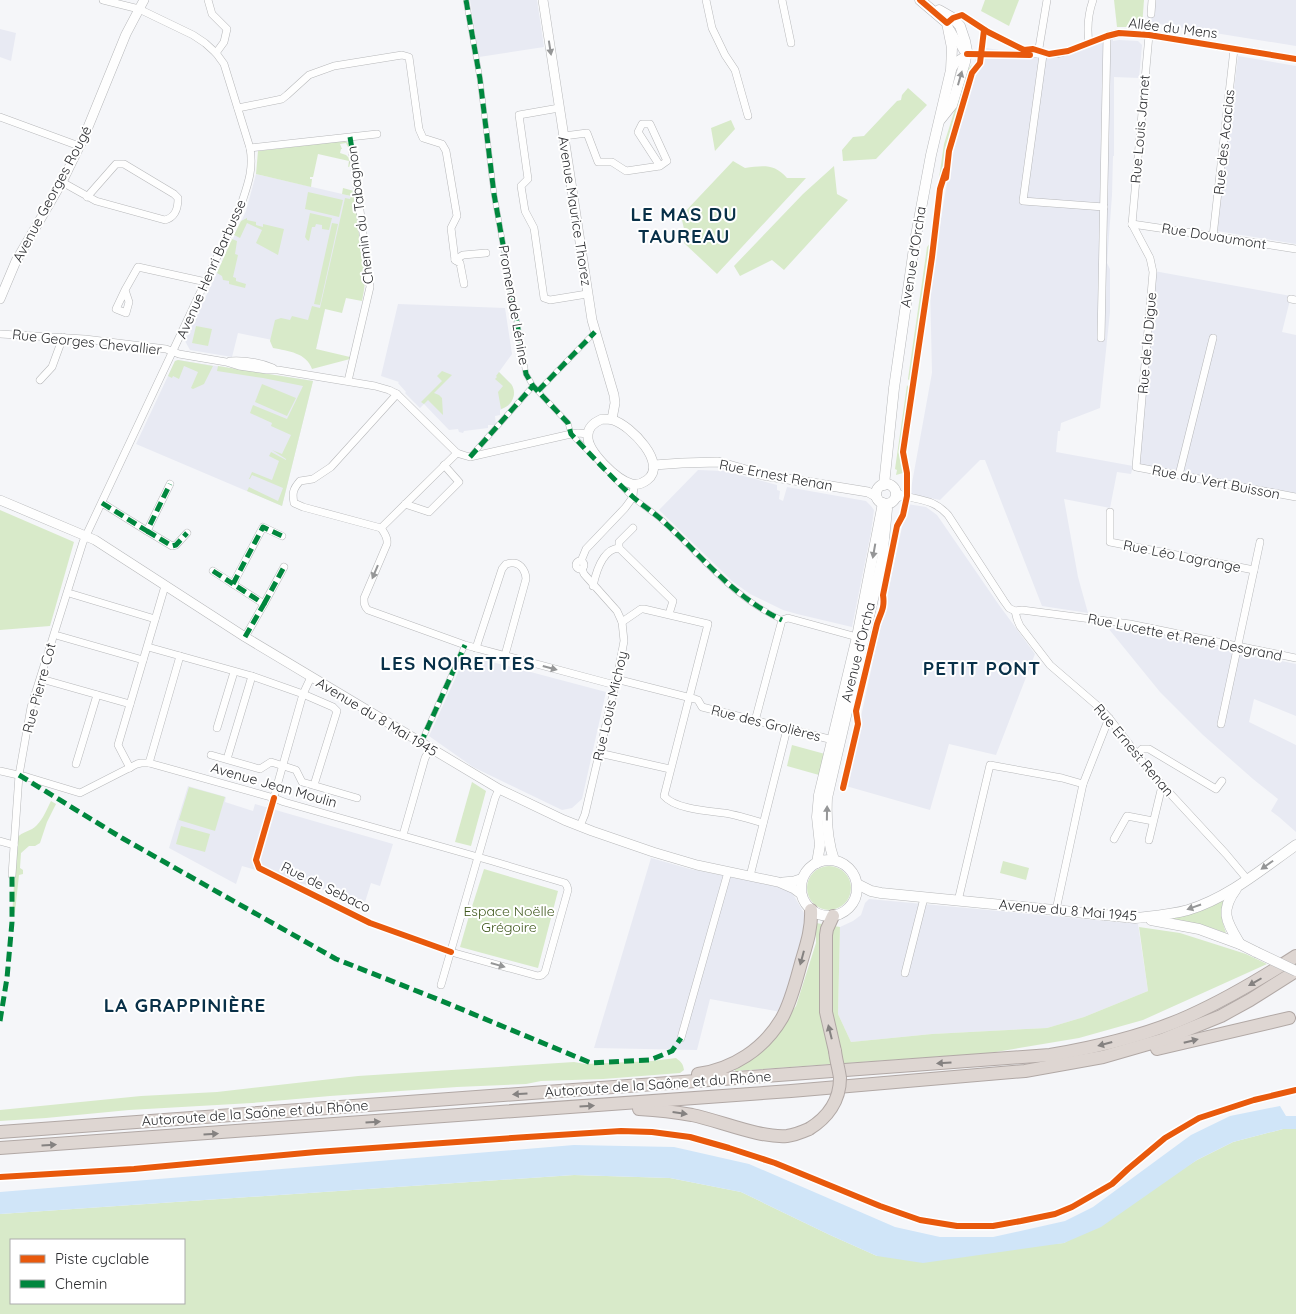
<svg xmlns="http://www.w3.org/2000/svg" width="1296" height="1314" font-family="Quicksand,sans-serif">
  <rect width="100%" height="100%" fill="#f5f6f9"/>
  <g fill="#e8eaf3">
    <path d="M470,0H537L544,47L479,57Z"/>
    <path d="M1149,0H1296V46L1147,22Z"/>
    <path d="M0,29L16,33L11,61L0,57Z"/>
    <path d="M1113,36V41L1119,40L1138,41L1142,45L1139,78L1114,77V156H1113L1112,195L1107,263L1110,269V312L1100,408L1061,423L1060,431H1058L1056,452L1133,466L1131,474L1117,472L1110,508L1064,499L1078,577L1088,613L1042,606L985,460H980L940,500L910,494L932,373L930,284L947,183L961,107L979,47L1027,54H1053Z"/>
    <path d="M1238,56L1296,66V244L1217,231Z"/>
    <path d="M256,174L351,196L316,349L238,333L232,357L190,350L185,341L246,211Z"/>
    <path d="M1154,271L1291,296L1282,332L1296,335V498L1136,467Z"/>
    <path d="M398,304L505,308L512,354L499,372L512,385L514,394L512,401L509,405L502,409L500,410V415L495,416L496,425H488V428L464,431L463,433L459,432L458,429L449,430L424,404L420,408L405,393L406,392L398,383L399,382L381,376Z"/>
    <path d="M178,360L313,381L282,506L136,444L175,361Z"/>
    <path d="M698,470L725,471L777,485V490L780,491L779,499L783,501L787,487L866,501L871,506L874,510L871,532L852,627L797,614L783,610L750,594L732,581L659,510Z"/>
    <path d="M907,504L926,507L937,515L999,605L1035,654L996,755L949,744L930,810L846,786Z"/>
    <path d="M1108,628L1139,631L1296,664V716L1254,699L1249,722L1296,745V832L1279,817L1271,811L1278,799L1253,779L1203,735L1160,692Z"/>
    <path d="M466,655L606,692L582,799L572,808L562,810L473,767L429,736Z"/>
    <path d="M188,786L226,797L225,802L253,811L255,804L393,844L380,886L371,883L365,902L242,866L236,884L169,848Z"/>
    <path d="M651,858L690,869L790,889L808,920L781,1012L710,999L697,1050L594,1048Z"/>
    <path d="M869,899L1138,924L1148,991L1084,1017L1047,1028L932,1034L851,1042L838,1014L840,927L853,921L861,915L865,903Z"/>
  </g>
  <g fill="#d8eac9" fill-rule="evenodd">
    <path d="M985,0H1019L1009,26L981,11Z"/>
    <path d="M1114,0H1144L1142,27H1117Z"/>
    <path d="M972,64L947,147L942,179L939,178L944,144L967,71Z"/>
    <path d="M908,88L927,105L876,159L843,161L842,150L853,137L864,136L897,101L901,100L902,95Z"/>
    <path d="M731,120L735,129L715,151L711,128Z"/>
    <path d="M344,141L349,143L350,147H348L346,143L340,144L342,149H341L340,153L346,155L350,159L351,166L348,167L349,161L318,154L313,177H310V179H312L311,187L256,174L258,151Z"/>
    <path d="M733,161L745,168C762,166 774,163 787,178H806L717,274L684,243L685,233L681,216Z"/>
    <path d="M834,166L837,194L848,200L784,270L772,260L740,276L734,266L803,194Z"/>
    <path d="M343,188L354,191L361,252L366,275L364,290L362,301L346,298L342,313L325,309L316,349L350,357V359L312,369C307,353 288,351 273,348L270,341L275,320L281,318L290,320L292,316L308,320L312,306L320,308L345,198L350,199L351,196L342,194Z"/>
    <path d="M308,192L343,200L339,217L305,209Z"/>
    <path d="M310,213L332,218L329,230L322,229V225L316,224L315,227H312L309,241L307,240L305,237Z"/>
    <path d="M247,218V220L256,222V225L263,227V224L284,229L278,255L256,243L262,230L247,223L240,238L234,235L241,221Z"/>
    <path d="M332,223L338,224L320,305L314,304Z"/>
    <path d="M232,239L237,241L235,254L238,255L233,277L236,278V281L246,284L245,288L229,284V281L223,280L222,276L217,273Z"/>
    <path d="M932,241C924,288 916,335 910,382L908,379C914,335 921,291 927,247Z"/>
    <path d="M196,326L212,329L208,346L192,343Z"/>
    <path d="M178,360L213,366L204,384L193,389L191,388L198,372L184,366L179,379L173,376L172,378L168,376L175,361Z"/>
    <path d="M218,366L313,381L282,506L247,491L249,487L278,501L283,488L252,475L250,479H249L252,472L272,480L279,461L269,456L271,452L286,460V459L272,450L282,454L291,435L271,426L272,423L250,413L253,405L287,419L303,386L263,378L217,371Z"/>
    <path d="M442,371L452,375L434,393L439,395L442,398L443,415L428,400L424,404L421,402L442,381L437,376Z"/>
    <path d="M499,372C503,376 507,380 511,384C518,393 512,406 501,409L498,392L503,386L495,379L497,377L496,376Z"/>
    <path d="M262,384L296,398L287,416L255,402Z"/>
    <path d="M907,385L909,388L901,453L903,473L896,475L897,470L895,469Z"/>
    <path d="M0,510L74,542L50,626L0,630Z"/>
    <path d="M792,745L825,754L819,775L787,766Z"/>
    <path d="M472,782L486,791L471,846L455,842Z"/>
    <path d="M189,787L225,797L215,831L179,820Z"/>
    <path d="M51,801L56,804L47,822L40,843L35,846H29L21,853L20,868L23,870V874L19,875L15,912L12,916L17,838C22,831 31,832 37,825C43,819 47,809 51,801Z"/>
    <path d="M181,826L210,834L205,852L176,844Z"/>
    <path d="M1003,861L1029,868L1026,880L1000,873Z"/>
    <circle cx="829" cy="888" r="22"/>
    <path d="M484,869L558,891L538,968L460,947L469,916Z"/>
    <path d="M1224,899L1222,920L1226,933L1209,927L1166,919C1187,914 1206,911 1224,899Z"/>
    <path d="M816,923L840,927L838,1014L851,1042L932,1034L1047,1028L1084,1017L1148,991L1139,927L1180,933L1246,954L1267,964L1143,1020L1079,1038L990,1053L735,1071V1067L789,1015L796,1006L816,943Z"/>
    <path d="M676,1058C681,1062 683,1063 684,1070L680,1073L603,1079L541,1081L526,1084L457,1087L330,1096L252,1103L129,1110L46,1118L0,1121V1110L141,1096L217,1092L358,1076L574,1062L585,1064L652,1061Z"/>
    <path d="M1283,1129H1296V1314H0V1214L574,1175L670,1178L741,1192L830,1235L877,1256L1064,1243L1197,1160L1233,1142ZM11,1240H184V1303H11Z"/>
  </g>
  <path fill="#d0e5f8" d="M1280,1106L1286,1116H1296V1129H1283L1233,1142L1197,1160L1101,1227L1064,1243L923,1263L877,1256L830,1235L741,1192L670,1178L574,1175L0,1214V1192L574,1145L674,1147L749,1164L895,1227L940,1237H993L1065,1221L1093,1207L1191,1135L1230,1116Z"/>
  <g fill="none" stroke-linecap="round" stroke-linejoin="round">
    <defs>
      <g id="pedestrian">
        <path d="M466,0L480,79L494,194L526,374L533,386L568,423L571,434L594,457"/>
        <path d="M538,391L595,332"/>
        <path d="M470,457L533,386"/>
        <path d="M613,477C620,484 626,491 632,497C642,505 653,512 662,520C702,556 732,597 782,620"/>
        <path d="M422,743L423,738L465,645"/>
      </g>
      <g id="minor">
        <path d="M208,0L212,14L227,29L224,42L216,53"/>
        <path d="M706,0L712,28L725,55L735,70L748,116"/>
        <path d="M782,0L791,43"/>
        <path d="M1151,14L1152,0"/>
        <path d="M951,30L963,51L967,54"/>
        <path d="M1089,43C1087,29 1088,14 1093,0"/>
        <path d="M1038,54L1047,0"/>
        <path d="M1043,55L1023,201L1104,207"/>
        <path d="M952,70L959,59L967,54H1056L1068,51L1107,36L1119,33L1149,35L1296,59"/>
        <path d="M238,108L282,99L287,95L309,75L334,66L402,55L409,57L419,129L423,138L442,144L446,151L457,216L451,228L455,260L460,263L464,284"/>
        <path d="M559,108L519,115L528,179L521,186L525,211L534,228L544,298L550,300L587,294"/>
        <path d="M0,117L79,146"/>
        <path d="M564,136L587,133L598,162H612L626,171L660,166L667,161L650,124H642L638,132L660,166"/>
        <path d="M250,148L377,134"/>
        <path d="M62,182L96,201L165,220C176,217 178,208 178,198L174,194L124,164H116L87,197"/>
        <path d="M1132,224L1150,258L1153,272L1136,467L1296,497"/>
        <path d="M1132,224L1149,35"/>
        <path d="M1132,224L1213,236L1296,249"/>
        <path d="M1213,236L1234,49"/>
        <path d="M455,260L463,255L486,253"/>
        <path d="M125,290L129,302L126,313L116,309L125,290L138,267L206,282"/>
        <path d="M1291,299L1296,300"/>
        <path d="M0,334L85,339L166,349L179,354L226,362L239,366L267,370H278L375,386L389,390L397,394L457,453L463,455L470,457L571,434L578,433L588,434"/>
        <path d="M1101,338L1107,36"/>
        <path d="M230,361C245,360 258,362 273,368"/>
        <path d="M40,380L52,367L63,337"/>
        <path d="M348,381L370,287L352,149"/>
        <path d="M397,394L331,467L313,479L300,481C293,489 292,493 294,503L303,507L381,528C384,533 388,537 387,544L364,598C364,603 364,606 368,610L465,645L615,685"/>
        <path d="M1179,475L1213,338"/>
        <path d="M895,492C915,502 931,496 948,515L1004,601L1009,608L1015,611L1017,619L1020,626L1050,665L1100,708L1109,718L1153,775L1226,854L1247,879"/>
        <path d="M894,499L904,496"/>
        <path d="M102,503L147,531L170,484"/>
        <path d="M405,504L429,512L459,482L444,465"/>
        <path d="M1110,512V542L1254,570"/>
        <path d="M381,528L457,453"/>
        <path d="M147,531L172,546L176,545L187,533"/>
        <path d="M619,548V542L633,528"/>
        <circle cx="580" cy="565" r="4"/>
        <path d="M581,561L586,549L625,508L633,497L634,484"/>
        <path d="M213,571L233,584"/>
        <path d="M593,586C596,572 603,549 619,548L673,601L669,614"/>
        <path d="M72,594L155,619"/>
        <path d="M264,604L284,567"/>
        <path d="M1015,611L1022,610L1130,624L1296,658"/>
        <path d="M622,622L641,609H644L708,624L664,796C675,809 708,811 724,813C737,815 750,819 763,823"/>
        <path d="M59,636L143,660"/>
        <path d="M245,637L264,604L233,584L263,527L282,536"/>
        <path d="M148,647L252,676L303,694L333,707L337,711L314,785"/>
        <path d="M476,648L502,569L506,564C507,564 513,562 514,563C522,564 526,573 526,579L505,655"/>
        <path d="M616,679L695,699L698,700L702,707L706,708L833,740"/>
        <path d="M45,680L130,704"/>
        <path d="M755,721L782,620L788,618L857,637"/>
        <path d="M1221,724L1260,542"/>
        <path d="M217,728L234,672"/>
        <path d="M599,753L670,769"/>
        <path d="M1137,754L1142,749H1149L1216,789L1222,781"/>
        <path d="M211,755L260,769L271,762L296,770L302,782L357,798"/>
        <path d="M227,759L252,676"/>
        <path d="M149,763L180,656"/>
        <path d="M76,764L97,695"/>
        <path d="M130,768L118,745L165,586"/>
        <path d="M0,771L27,777L80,793L137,764L141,763H149L274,798L284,802L492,861L565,883L567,886L568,890L545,972L542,975L538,976L451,952L370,923L259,868L256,860L303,694L311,677"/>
        <path d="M580,826L585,814L618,673L624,641L622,622L617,611L584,574L582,569"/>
        <path d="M403,835L425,758L430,749"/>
        <path d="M1114,839L1127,816L1153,821"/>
        <path d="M1149,840L1162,786"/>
        <path d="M0,841L14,845"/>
        <path d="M12,875L19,775L31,707L83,542L240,208C247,186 254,171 250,148L224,64L216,53L205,43L193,35L139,9L103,0"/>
        <path d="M750,876L787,729"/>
        <path d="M958,901L990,765L1062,778L1083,784"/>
        <path d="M1056,910L1083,784L1109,718"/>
        <path d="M905,973L924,898"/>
        <path d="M441,985L495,798L499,789"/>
        <path d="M681,1038L728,872"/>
      </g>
      <g id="tertiary">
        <path d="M543,0L592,320L614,395L615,403L612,419"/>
        <path d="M0,299L16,261L62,182L84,137L126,34L144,0"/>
        <path d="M602,419C606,419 610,419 613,420C630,425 669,464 647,480C643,483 637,485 632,484C617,480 586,451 588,435C588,427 595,422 602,419Z"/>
        <path d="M654,465L682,463L718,462L763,475L868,492L877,497"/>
        <path d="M0,500L95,540L245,637L499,789L564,820L592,831L653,852L697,865L778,882L794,889L802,895"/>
        <path d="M783,882L794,881L803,878"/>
      </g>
      <g id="secondary">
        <path d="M939,10L953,18L960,26L965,41L967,51L965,62L952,105L940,120"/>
        <circle cx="886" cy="494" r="10"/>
        <path d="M884,485L894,388L915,241L931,155L951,70L952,48L947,23L920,0"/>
        <circle cx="829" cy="888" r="28"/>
        <path d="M834,860C827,840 826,819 827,798L882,560L887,509"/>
        <path d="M817,863L820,845L817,817L819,795L857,637L883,503"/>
        <path d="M857,884L871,891L881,893L1135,918C1153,916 1171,915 1188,910C1228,898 1262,869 1296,845"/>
        <path d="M1236,889C1219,912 1227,922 1240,944"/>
        <path d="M1151,920L1199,929L1240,944L1256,952"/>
      </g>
      <g id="motorway">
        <path d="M833,916L827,929L826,935V1012L835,1051"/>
        <path d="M1157,1049L1289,1018"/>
        <path d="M698,1074C733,1069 764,1049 782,1018C791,1002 796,981 801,963C806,946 812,929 811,910"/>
        <path d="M639,1109C656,1110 675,1112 692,1115C721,1121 759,1138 787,1136C795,1135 802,1132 809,1129"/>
        <path d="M0,1132L1050,1055C1097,1047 1145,1036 1189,1016C1227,999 1262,978 1296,956"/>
        <path d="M0,1148L791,1091L1025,1071L1103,1057L1162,1040L1221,1016L1250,1000L1296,971"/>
      </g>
    </defs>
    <use href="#pedestrian" stroke="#b7b8ba" stroke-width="6"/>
    <use href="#minor" stroke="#b7b8ba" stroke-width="8"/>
    <use href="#tertiary" stroke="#b7b8ba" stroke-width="10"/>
    <use href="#secondary" stroke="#b7b8ba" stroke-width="11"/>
    <use href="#motorway" stroke="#b1a8a5" stroke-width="14"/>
    <use href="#pedestrian" stroke="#fefefe" stroke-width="5"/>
    <use href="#minor" stroke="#fefefe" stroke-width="7"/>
    <use href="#tertiary" stroke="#fefefe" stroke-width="9"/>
    <use href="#secondary" stroke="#fefefe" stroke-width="10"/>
    <use href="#motorway" stroke="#ded6d2" stroke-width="12"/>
    <defs>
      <path id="secondary-bridge" d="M1256,952L1296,971"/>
      <path id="motorway-bridge" d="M809,1129C827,1118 840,1101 840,1078C839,1070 836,1060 835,1051"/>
    </defs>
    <use href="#secondary-bridge" stroke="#b7b8ba" stroke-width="11" stroke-linecap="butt"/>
    <use href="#motorway-bridge" stroke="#b1a8a5" stroke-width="14" stroke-linecap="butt"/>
    <use href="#secondary-bridge" stroke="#fefefe" stroke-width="10"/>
    <use href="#motorway-bridge" stroke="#ded6d2" stroke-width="12"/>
    <g stroke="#00873e" stroke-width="5" stroke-dasharray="10 5" stroke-linecap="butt">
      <path d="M466,0L480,79L494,194L526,374L533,386L568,423L571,434C591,455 611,477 633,497C642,505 653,512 663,521C702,556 733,597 782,620"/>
      <path d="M350,137L352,149"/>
      <path d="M538,391L595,332"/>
      <path d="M470,457L533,386"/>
      <path d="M102,503L147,531L170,484"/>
      <path d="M147,531L172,546L176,545L187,533"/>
      <path d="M213,571L233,584"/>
      <path d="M264,604L284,567"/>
      <path d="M245,637L264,604L233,584L263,527L282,536"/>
      <path d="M422,744L423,738L465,645"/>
      <path d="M19,775L122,838L336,959L437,999L591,1063L650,1060L672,1051L681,1038"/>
      <path d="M0,1021L7,978L12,922V875"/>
    </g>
    <defs>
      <g id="cycleway">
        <path d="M920,0L947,23L953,18L962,15L988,32L1024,50L1033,49L1049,54L1068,51L1107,36L1119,33L1149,35L1296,59"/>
        <path d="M967,54L1030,55"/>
        <path d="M946,178L949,151L972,73L980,63L984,30"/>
        <path d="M843,788L858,724L856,711L877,624C881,612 885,608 883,595L897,526L903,515L907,496V473L903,452L932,257L940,189L946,170"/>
        <path d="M274,798L256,860L259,868L370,923L451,952"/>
        <path d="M0,1177L134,1169L316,1152L527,1137L621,1131L652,1132L690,1137L729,1148L775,1163L880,1206L920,1220L957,1226H993L1021,1221L1055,1214L1072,1207L1112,1184L1128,1169L1165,1138L1199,1118L1254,1100L1296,1090"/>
      </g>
    </defs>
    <use href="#cycleway" stroke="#fff" stroke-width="9"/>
    <use href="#cycleway" stroke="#e8590c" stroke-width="6"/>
  </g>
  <defs><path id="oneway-solid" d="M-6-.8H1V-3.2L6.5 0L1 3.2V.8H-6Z" transform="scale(1.25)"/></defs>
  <g fill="#959697">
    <use href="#oneway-solid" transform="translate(550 48) rotate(81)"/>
    <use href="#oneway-solid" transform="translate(960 78) rotate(-74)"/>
    <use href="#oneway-solid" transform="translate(874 551) rotate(100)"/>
    <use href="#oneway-solid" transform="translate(375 572) rotate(113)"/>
    <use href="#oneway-solid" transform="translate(550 668) rotate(15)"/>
    <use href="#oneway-solid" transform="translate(827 813) rotate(-89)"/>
    <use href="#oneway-solid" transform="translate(1267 865) rotate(145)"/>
    <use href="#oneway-solid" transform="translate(1194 907) rotate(161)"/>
    <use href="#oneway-solid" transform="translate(498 965) rotate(16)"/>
  </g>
  <g fill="#858281">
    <use href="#oneway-solid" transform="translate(802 958) rotate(105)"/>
    <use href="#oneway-solid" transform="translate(1255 982) rotate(150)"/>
    <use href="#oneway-solid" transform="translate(830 1032) rotate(-104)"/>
    <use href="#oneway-solid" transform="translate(1191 1041) rotate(-14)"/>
    <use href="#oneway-solid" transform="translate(1105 1044) rotate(165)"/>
    <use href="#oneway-solid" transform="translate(944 1063) rotate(176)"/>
    <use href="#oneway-solid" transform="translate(520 1094) rotate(176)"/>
    <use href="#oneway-solid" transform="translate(587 1106) rotate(-4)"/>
    <use href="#oneway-solid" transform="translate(680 1113) rotate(8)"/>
    <use href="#oneway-solid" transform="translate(373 1122) rotate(-4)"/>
    <use href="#oneway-solid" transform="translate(211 1134) rotate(-4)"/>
    <use href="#oneway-solid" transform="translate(49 1145) rotate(-4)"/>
  </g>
  <g text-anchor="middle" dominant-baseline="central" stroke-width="4" stroke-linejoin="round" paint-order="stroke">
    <g font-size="14" fill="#2c2d30" stroke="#fff">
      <text transform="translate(1173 28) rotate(7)">Allée du Mens</text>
      <text transform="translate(1140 129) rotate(-85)">Rue Louis Jarnet</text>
      <text transform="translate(1224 142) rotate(-84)">Rue des Acacias</text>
      <text transform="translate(52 194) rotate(-62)">Avenue Georges Rougé</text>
      <text transform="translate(575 211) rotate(81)">Avenue Maurice Thorez</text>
      <text transform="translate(360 215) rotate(-97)">Chemin du Tabagnon</text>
      <text transform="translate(1214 236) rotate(9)">Rue Douaumont</text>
      <text transform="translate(913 257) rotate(-81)">Avenue d'Orcha</text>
      <text transform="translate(211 269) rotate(-66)">Avenue Henri Barbusse</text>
      <text transform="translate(514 305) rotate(80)">Promenade Lénine</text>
      <text transform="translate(87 342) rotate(6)">Rue Georges Chevallier</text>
      <text transform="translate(1147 343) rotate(-85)">Rue de la Digue</text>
      <text transform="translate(776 475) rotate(11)">Rue Ernest Renan</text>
      <text transform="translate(1216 482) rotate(11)">Rue du Vert Buisson</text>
      <text transform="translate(1182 556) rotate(11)">Rue Léo Lagrange</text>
      <text transform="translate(1185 637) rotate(11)">Rue Lucette et René Desgrand</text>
      <text transform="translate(858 652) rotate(-76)">Avenue d'Orcha</text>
      <text transform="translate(39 688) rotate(-75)">Rue Pierre Cot</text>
      <text transform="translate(610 706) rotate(-77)">Rue Louis Michoy</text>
      <text transform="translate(377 717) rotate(31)">Avenue du 8 Mai 1945</text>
      <text transform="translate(766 723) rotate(14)">Rue des Grolières</text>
      <text transform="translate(1134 750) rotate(50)">Rue Ernest Renan</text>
      <text transform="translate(274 785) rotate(16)">Avenue Jean Moulin</text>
      <text transform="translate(326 887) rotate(26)">Rue de Sebaco</text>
      <text transform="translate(1068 910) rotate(5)">Avenue du 8 Mai 1945</text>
      <text transform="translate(658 1084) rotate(-4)">Autoroute de la Saône et du Rhône</text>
      <text transform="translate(255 1113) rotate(-4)">Autoroute de la Saône et du Rhône</text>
    </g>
    <g font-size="14" fill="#40591e" stroke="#fff">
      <text x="509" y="911">Espace Noëlle<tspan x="509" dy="16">Grégoire</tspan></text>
    </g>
    <g font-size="19" font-weight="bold" letter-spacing="1" fill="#083048" stroke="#fff">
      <text x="684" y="214">LE MAS DU<tspan x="684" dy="22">TAUREAU</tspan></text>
      <text x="458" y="663">LES NOIRETTES</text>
      <text x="982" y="668">PETIT PONT</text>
      <text x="185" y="1005">LA GRAPPINIÈRE</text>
    </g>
  </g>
  <rect x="10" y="1239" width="175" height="65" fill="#ffffff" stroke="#ababac"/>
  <rect x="20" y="1255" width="25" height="8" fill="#e8590c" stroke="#ababac"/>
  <text x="55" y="1264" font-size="15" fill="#2c2d30">Piste cyclable</text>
  <rect x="20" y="1280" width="25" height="8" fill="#00873e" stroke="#ababac"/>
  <text x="55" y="1289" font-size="15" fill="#2c2d30">Chemin</text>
</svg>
